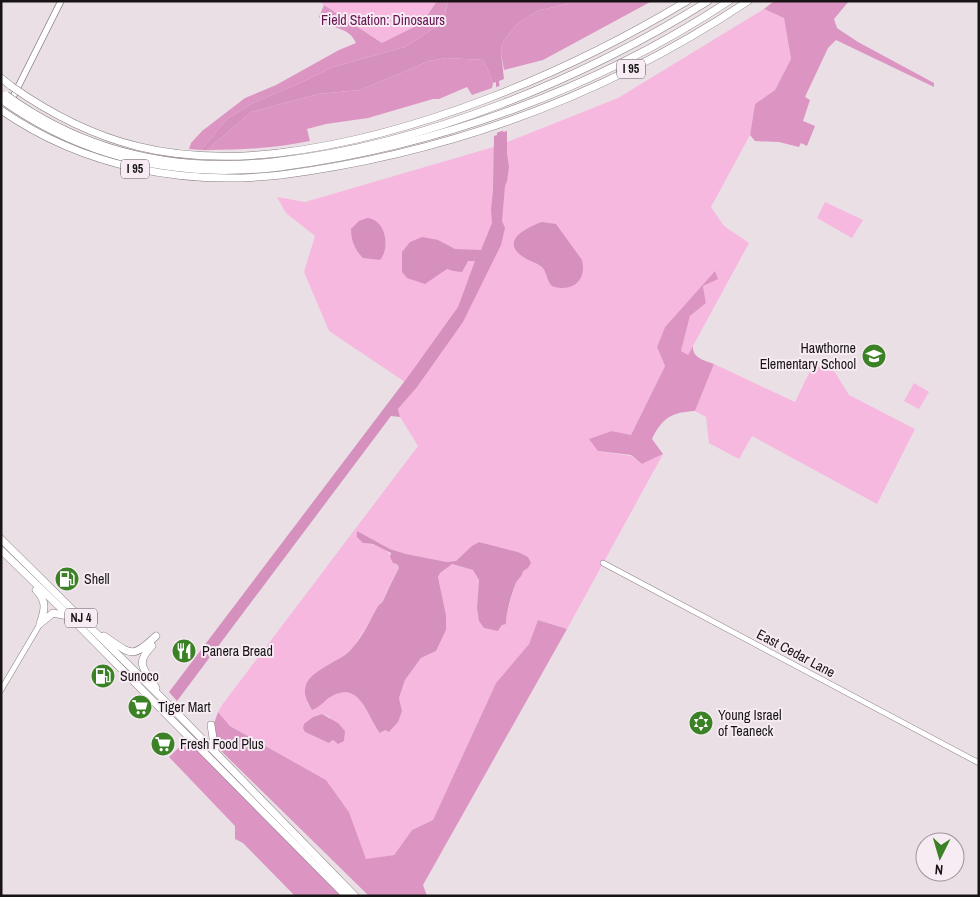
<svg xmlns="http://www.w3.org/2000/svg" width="980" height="897" font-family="'Archivo Narrow',sans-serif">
  <rect width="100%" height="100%" fill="#eadfe5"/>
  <g fill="#f7b8e0" fill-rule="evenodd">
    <path d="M318,1H437L422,23L382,43Z"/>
    <path d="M764,9L784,18L791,59L775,90L755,104L750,135L711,207L724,226L749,243L688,355L681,351L690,316L706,303L703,286L715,271L665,327L657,347L665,366L631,435L612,431L598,451L631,456L642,464L663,454L567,629L538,620L529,644L496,683L433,820L412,830L394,855L366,860L349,812L326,780L230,726L218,712L222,705L418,446L400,417L398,409L416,387L405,382L329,331L304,272L315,236L286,213L277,197L305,202L497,146L618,98ZM357,531L390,549L406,554L447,562L456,561L479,542L518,552L526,568C510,581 511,617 498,631L493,629L477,607L479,580L473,570L451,564L440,573L438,577L446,615V630L436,651L421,658L405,680L399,698L402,711L381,733C368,719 362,682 334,695C325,699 321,706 312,710L307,703L322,668L334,663L353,648L384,599L386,592L399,568C390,551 383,545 363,543ZM322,714L330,717L338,744L333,740L330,743L305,732L313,717Z"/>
    <path d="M825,202L863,220L852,238L817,218Z"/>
    <path d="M714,364L795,402L812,367L817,365L828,371H834L849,395L915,429L877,504L752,436L739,459L709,443L706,417L695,411Z"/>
    <path d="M914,383L929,392L919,409L904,401Z"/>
  </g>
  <g fill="#dc95c3">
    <path d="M437,1H448L445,12L446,16L439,25L405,47L333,67L298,84L251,104L227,119L201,150L189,149L191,143L202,131L245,98L276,85L339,50L356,43C348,25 331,31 319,17L324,5L382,43L422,23Z"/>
    <path d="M578,1H652L543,60L504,70L501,53L502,43L517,24L537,11Z"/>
    <path d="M774,1H849L834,19L837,28L858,42L934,83V87L836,40L828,48L805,97L810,100L803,121L815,126L807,146L801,143L799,147L779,142L755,141L750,135L755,104L775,90L791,59L784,18L764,9Z"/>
    <path d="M446,58L484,60L493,83L492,88L472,95L467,87L439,99H433L368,118L326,124L307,129L310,141C276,148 242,150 207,150L251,112L318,94L360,90L429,61Z"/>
    <path d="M715,271L718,279L703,286L706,303L690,316L681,351L688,355L693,346C692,358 704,360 714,364L695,411C672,412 662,418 652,439L663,454L642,464L631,455L598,451L589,439L612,431L631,435L665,366L657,347L665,327Z"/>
    <path d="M538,620L567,629L423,885L427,896H369L217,747L212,729L218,712L230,726L326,780L349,812L366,859L394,855L412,830L433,820L496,683L529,644Z"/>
    <path d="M189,738L346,896H295L243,843L235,839V826L169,757Z"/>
  </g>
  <g fill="#d690be">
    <path d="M448,1H578L537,11L517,24L502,43L501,53L504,79L499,81L503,132L507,131V154L509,167L507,181L505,186L502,221L505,228L501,245L463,322L417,387L398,409L400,417L391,416L177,701L169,692L410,374L458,307L475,261H468L462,272L453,271L447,269L425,284L407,278L402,272V252L410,242L422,237L438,240L455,249L481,250L492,223L491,210L493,190L494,136L497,135L496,82L493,83L484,60L446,58L429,61L360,90L318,94L251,112L207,150H201L227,119L251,104L298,84L333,67L405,47L439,25L446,16L445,13Z"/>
    <path d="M367,218C385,219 391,247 380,260L363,258C355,250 351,241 351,229L359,221Z"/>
    <path d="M542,222L556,224L582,260C587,281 572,293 552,286C547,281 547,274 543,268C537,262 528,261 522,256C499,240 530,226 542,222Z"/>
    <path d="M357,531L390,549L406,554L447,562L456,561L472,546L479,542L518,552L528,557L531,563L528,568L523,571C522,576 520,577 517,581C513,588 505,616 506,624L502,625L498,631L484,628L479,621L477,607L479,580L473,570L452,564L440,573L438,577L446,615V630L436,651L421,658L405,680L399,698L402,711L398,722L389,732L385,730L380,733C368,718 361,682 334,695C325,699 321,707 312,710C307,702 303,694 306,685C310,672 335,662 345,655C360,643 368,624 377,608C379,604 383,603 384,599C388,588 394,578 399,568L397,564L393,563L390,557L391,553L373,544L363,543L357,537Z"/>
    <path d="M322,714L338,723L345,731L344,741L338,744L333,740L329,743L305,732L303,728L304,724L313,717Z"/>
  </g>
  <path fill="#eadfe5" d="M502,85L505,129H508L493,134L495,133L494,88Z"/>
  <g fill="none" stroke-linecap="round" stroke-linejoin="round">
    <defs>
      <g id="secondary">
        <path d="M603,563L979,763"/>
        <path d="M1,690L40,624"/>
      </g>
      <path id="primary" d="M11,101L61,1"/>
      <g id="highway">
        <path d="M1,78L11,86"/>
        <path d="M279,153C418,136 567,73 687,1"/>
        <path d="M280,161C426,144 583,79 708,1"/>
        <path d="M280,167C439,146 595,89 729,1"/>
        <path d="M281,175C449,153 607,95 748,1"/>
        <path d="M1,539L172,708L355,896"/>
        <path d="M1,550L70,617L346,896"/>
        <path d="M36,590C47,601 45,610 40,624"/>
        <path d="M42,622L53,613L68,616"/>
        <path d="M104,636C131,654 131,660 156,636"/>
        <path d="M152,646C133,665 146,670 156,688"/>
        <path d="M211,725L215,751"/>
      </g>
    </defs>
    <use href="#secondary" stroke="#877e84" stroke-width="6"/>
    <use href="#primary" stroke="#877e84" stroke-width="7"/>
    <use href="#highway" stroke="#877e84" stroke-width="8"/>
    <use href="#secondary" stroke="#fff" stroke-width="5"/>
    <use href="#primary" stroke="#fff" stroke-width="5.5"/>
    <use href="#highway" stroke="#fff" stroke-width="7"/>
    <defs>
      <g id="highway-bridge">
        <path d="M11,86C96,146 175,165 279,153"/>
        <path d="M6,95C87,154 181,173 280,161"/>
        <path d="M3,101C87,160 180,179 280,167"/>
        <path d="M1,110C83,167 183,186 281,175"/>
      </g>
    </defs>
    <use href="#highway-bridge" stroke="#877e84" stroke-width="8" stroke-linecap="butt"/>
    <use href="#highway-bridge" stroke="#fff" stroke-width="7"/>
  </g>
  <defs>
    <symbol id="school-disc" viewBox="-11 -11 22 22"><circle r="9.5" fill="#3b8125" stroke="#f7ecf3"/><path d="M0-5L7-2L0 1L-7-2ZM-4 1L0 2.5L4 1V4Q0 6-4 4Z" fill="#fff"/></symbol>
    <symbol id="fuel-disc" viewBox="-11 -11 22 22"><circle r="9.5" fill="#3b8125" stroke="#f7ecf3"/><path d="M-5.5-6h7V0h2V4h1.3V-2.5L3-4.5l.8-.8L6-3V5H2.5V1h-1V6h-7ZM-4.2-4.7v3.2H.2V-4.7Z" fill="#fff"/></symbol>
    <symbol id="restaurant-disc" viewBox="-11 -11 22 22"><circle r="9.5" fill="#3b8125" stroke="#f7ecf3"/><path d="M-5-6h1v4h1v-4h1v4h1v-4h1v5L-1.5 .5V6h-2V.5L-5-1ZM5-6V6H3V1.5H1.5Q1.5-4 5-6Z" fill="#fff"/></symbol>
    <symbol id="supermarket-disc" viewBox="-11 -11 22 22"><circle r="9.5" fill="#3b8125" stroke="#f7ecf3"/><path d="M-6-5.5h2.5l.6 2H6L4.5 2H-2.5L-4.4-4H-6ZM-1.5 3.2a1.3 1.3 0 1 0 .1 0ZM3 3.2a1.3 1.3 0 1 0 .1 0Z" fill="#fff"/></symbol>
    <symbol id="synagogue-disc" viewBox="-11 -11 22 22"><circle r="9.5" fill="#3b8125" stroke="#f7ecf3"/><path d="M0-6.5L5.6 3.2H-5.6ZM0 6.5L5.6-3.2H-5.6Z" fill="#fff"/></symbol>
  </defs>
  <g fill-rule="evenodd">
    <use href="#school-disc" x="860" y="342" width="28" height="28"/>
    <use href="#fuel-disc" x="53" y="565" width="28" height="28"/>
    <use href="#restaurant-disc" x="170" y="637" width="28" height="28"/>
    <use href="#fuel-disc" x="89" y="662" width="28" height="28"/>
    <use href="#supermarket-disc" x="126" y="693" width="28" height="28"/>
    <use href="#synagogue-disc" x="687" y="709" width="28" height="28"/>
    <use href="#supermarket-disc" x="149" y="730" width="28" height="28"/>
  </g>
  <g text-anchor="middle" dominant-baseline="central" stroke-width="4" stroke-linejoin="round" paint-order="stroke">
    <g fill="#f7ecf3" stroke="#5b5558" stroke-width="1">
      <rect x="617" y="59.5" width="28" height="19" rx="4"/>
      <rect x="121" y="159.5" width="28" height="19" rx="4"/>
      <rect x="65" y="608.5" width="32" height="19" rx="4"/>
    </g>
    <g font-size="12" font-weight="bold" fill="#181416">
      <text x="631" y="69">I 95</text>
      <text x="135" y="169">I 95</text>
      <text x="81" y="618">NJ 4</text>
    </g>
    <g font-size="14" fill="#661351" stroke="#f7ecf3">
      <text x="383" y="20">Field Station: Dinosaurs</text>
    </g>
    <g font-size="14" fill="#181416" stroke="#f7ecf3" text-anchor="start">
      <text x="856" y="348" text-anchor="end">Hawthorne<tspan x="856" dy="16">Elementary School</tspan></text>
      <text x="84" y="579">Shell</text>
      <text x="202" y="651">Panera Bread</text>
      <text x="120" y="676">Sunoco</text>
      <text x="158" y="707">Tiger Mart</text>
      <text x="718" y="715">Young Israel<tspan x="718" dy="16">of Teaneck</tspan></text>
      <text x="180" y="744">Fresh Food Plus</text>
    </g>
    <g font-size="14" fill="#181416" stroke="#f7ecf3">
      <text transform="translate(796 653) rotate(28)">East Cedar Lane</text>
    </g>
  </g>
  <rect width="980" height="897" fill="none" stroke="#181416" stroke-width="5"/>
  <g transform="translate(940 857) rotate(185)"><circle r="24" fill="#f7ecf3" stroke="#9e969b"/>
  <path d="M0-4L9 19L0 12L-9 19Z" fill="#3b8125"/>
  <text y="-8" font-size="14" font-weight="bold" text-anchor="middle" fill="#181416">N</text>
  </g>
</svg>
